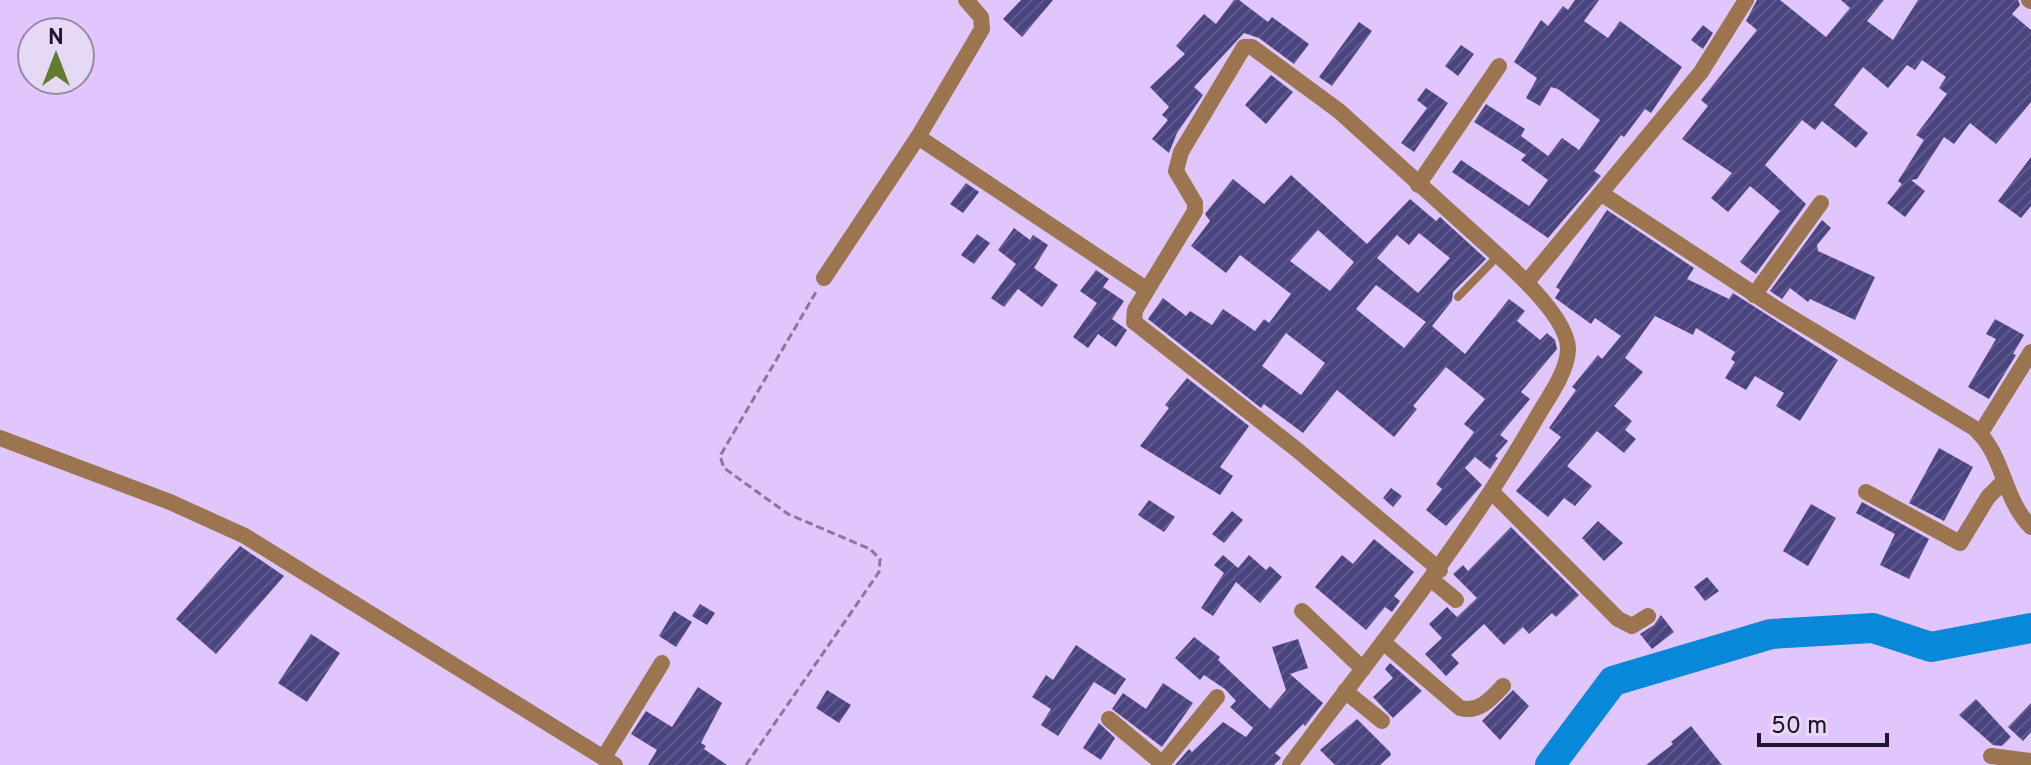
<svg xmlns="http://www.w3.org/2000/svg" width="2031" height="765" font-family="Overpass,sans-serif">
  <defs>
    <pattern id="building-hatch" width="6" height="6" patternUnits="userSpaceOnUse" patternTransform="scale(2)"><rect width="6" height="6" fill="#4a4480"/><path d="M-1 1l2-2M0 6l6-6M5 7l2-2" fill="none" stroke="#615b8d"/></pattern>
  </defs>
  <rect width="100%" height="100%" fill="#e0c6fc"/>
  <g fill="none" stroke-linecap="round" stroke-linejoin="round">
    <path stroke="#0888d9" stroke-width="30" d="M1550,765L1613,681L1771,634L1873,628L1931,647L2031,628"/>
  </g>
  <g fill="url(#building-hatch)" fill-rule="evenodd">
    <path d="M1021,0H1053L1022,37L1003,19Z"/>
    <path d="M1234,0H1239L1268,22L1272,17L1309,44L1294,64L1259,38L1244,33L1194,87L1203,95L1177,133L1169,153L1152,139L1168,120L1162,115L1169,107L1150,87L1185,54L1176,46L1204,14L1216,24Z"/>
    <path d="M1575,0H1599L1584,21L1608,38L1620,21L1682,67L1651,113L1645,109L1624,137L1621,135L1594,171L1601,176L1548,238L1452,172L1461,160L1529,206L1548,180L1521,160L1526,155L1474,122L1486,104L1525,129L1521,136L1548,156L1562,138L1579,150L1600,120L1558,89L1551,87L1540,106L1526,98L1537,78L1514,62L1541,20L1548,26L1563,6L1568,10Z"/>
    <path d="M1757,0H1780L1826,37L1850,8L1841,0H1884L1867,21L1893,40L1918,0H2018L2020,5L2012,14L2031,30V102L1996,144L1970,123L1954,144L1944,137L1917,179L1911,180L1925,191L1905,217L1887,203L1902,184L1898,181L1924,140L1916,135L1947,94L1939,88L1946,77L1922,60L1915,70L1907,65L1888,88L1863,67L1834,105L1868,133L1856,148L1822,121L1815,130L1802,120L1765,165L1806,204L1756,274L1740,262L1780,211L1750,186L1728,212L1711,198L1732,173L1682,139L1708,106L1701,100L1757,30L1746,21Z"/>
    <path d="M1359,22L1372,31L1332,86L1319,77Z"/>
    <path d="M1703,25L1713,33L1703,49L1691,40Z"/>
    <path d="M1461,45L1474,54L1458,76L1445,66Z"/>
    <path d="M1271,75L1293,92L1266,124L1245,105Z"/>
    <path d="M1426,88L1448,103L1414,152L1401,143L1427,108L1417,100Z"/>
    <path d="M2031,157V206L2021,218L1998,201Z"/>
    <path d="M1291,175L1367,244L1410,199L1436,221L1440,217L1486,259L1453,292L1452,301L1432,326L1465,354L1509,299L1525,311L1517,321L1540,340L1547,333L1555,340L1557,349L1521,392L1530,399L1500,435L1508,441L1495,456L1498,458L1490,469L1475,457L1465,468L1482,485L1446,526L1426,510L1442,489L1436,484L1474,432L1464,424L1485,399L1446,367L1413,406L1417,409L1394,437L1337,390L1303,433L1264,404L1261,408L1148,319L1163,298L1186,316L1190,311L1212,325L1223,309L1255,331L1264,319L1269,323L1291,294L1240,255L1226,273L1191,246L1210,221L1205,214L1233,179L1264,204ZM1318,230L1354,262L1330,291L1290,261ZM1419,233L1450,258L1418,293L1377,258L1397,235L1409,245ZM1376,285L1426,322L1404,348L1356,309ZM1286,333L1325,363L1301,395L1262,366Z"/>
    <path d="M966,183L979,192L963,213L950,204Z"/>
    <path d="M1607,210L1694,268L1687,279L1729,299L1733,293L1838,360L1800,421L1776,406L1784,393L1755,376L1746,390L1725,378L1735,362L1731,359L1735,352L1696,328L1693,335L1655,316L1625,358L1643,372L1614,406L1632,421L1625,430L1636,439L1624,453L1597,431L1567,466L1592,486L1575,506L1564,498L1548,517L1516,491L1561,437L1549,428L1576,390L1572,387L1598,355L1602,359L1621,336L1595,318L1591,324L1555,298L1560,290L1556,287Z"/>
    <path d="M1822,220L1831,228L1817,245L1818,251L1875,277L1855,320L1810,299L1808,302L1790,288L1782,299L1770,291Z"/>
    <path d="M1014,228L1030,240L1033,235L1048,245L1034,268L1058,285L1042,307L1018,289L1004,307L991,298L1016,264L998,250Z"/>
    <path d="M977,234L990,243L974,264L961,255Z"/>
    <path d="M1096,270L1109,279L1103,287L1124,301L1112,319L1127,330L1116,347L1098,334L1088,348L1073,337L1097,303L1080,291Z"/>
    <path d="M1995,319L2024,335L2013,354L2016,355L1989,399L1968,387L1996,339L1986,334Z"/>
    <path d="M1187,378L1249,426L1220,467L1233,476L1220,495L1140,446L1169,408L1165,405Z"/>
    <path d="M1939,448L1973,467L1944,521L1909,503Z"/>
    <path d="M1391,488L1402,496L1393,507L1383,498Z"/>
    <path d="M1149,500L1175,517L1164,532L1138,515Z"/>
    <path d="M1862,502L1929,539L1909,579L1880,565L1895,534L1856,513Z"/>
    <path d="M1811,504L1836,518L1808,566L1783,551Z"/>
    <path d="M1232,511L1243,520L1224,543L1212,534Z"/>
    <path d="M1598,521L1623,543L1604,561L1582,538Z"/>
    <path d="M1511,527L1579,595L1556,617L1552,613L1529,634L1523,627L1504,645L1484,624L1451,655L1459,663L1446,676L1425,654L1442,638L1429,624L1447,607L1457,617L1477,598L1453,574L1463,565L1468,571Z"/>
    <path d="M1374,539L1414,572L1394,596L1400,601L1392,612L1385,607L1366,630L1315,587L1342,555L1353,564Z"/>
    <path d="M240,546L284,576L216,654L176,619Z"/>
    <path d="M1223,555L1238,568L1249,555L1266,570L1270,566L1282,577L1260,603L1236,582L1213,616L1201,608L1224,573L1214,565Z"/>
    <path d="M1707,577L1719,591L1705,601L1694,587Z"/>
    <path d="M700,604L715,613L707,625L692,616Z"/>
    <path d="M674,611L692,622L676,647L659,636Z"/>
    <path d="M1661,615L1674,632L1652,649L1640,634L1654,625Z"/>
    <path d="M311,634L340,653L307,702L278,683Z"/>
    <path d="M1194,637L1220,657L1218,660L1270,709L1286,690L1272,647L1298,639L1308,668L1290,674L1323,703L1305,726L1303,724L1275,753L1281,758L1274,765H1175L1189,749L1192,752L1223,722L1246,737L1253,728L1230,707L1236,701L1225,689L1204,675L1200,680L1175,658Z"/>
    <path d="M1076,645L1126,679L1115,695L1094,682L1058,736L1041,725L1051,709L1032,697L1046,675L1053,680Z"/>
    <path d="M1390,663L1422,691L1393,718L1373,697L1393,678L1385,669Z"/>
    <path d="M1163,683L1193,703L1162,747L1112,709L1123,693L1146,709Z"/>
    <path d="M698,687L722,703L701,743L706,746L704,749L727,765H648L657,750L631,734L646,711L672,727Z"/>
    <path d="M827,690L851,705L839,723L816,708Z"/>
    <path d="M1513,690L1529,706L1500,740L1482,721Z"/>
    <path d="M1976,699L2011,737L2002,746L1993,745L1959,715Z"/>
    <path d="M2031,703V732L2023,741L2008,727Z"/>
    <path d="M1357,719L1390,752L1391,755L1380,765H1335L1320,750Z"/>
    <path d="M1099,723L1115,738L1101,760L1083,748Z"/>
    <path d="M1691,726L1722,765H1646L1673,744L1671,742Z"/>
  </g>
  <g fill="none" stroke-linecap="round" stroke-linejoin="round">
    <path stroke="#89759e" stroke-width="3" stroke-dasharray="8 4" stroke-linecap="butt" d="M746,765L879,572L880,559L870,549L788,514L724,468L720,456L816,292"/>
    <path stroke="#9a754f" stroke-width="8" d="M1458,297L1498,256"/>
    <g stroke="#9a754f" stroke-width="16">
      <path d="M2029,0L2031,1"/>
      <path d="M918,137L1146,289"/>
      <path d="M1418,185L1499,66"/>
      <path d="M1602,194L1774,307L1974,428C2005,455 2002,498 2031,527"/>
      <path d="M824,278L918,137L982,29L981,17L966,0"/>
      <path d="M1527,282L1701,72L1746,0"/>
      <path d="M1754,295L1821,203"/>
      <path d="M1980,434L2031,352"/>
      <path d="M0,438L170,502L245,536L615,765"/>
      <path d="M1866,492L1960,543L1988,497L2004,481"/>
      <path d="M1493,493L1618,619L1632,626L1648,616"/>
      <path d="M1432,580L1456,600"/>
      <path d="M1302,611L1363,669"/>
      <path d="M1383,642L1460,708C1479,713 1491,699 1503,686"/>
      <path d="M1345,691L1382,721"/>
      <path d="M1109,719L1164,765"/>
      <path d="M1991,756L2031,761"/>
      <path d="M604,757L662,663"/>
      <path d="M1162,764L1217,697"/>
      <path d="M1290,765C1374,652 1463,544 1534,422C1545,402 1567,374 1568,350C1569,321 1522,277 1501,258L1339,111L1252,47H1244L1181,152L1176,171L1195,203V211L1135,310L1134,322L1296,449L1440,570"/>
    </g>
  </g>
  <g transform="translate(56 56)"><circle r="38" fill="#e6d9f5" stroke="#978aa5" stroke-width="2"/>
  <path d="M0-6L14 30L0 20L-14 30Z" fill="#617c30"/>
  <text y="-12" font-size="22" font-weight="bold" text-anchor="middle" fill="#20132c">N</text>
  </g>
  <path d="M1759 733v12h128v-12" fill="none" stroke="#20132c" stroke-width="4"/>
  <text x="1771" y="733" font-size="24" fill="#20132c" stroke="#e6d9f5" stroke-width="6" paint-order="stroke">50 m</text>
</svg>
